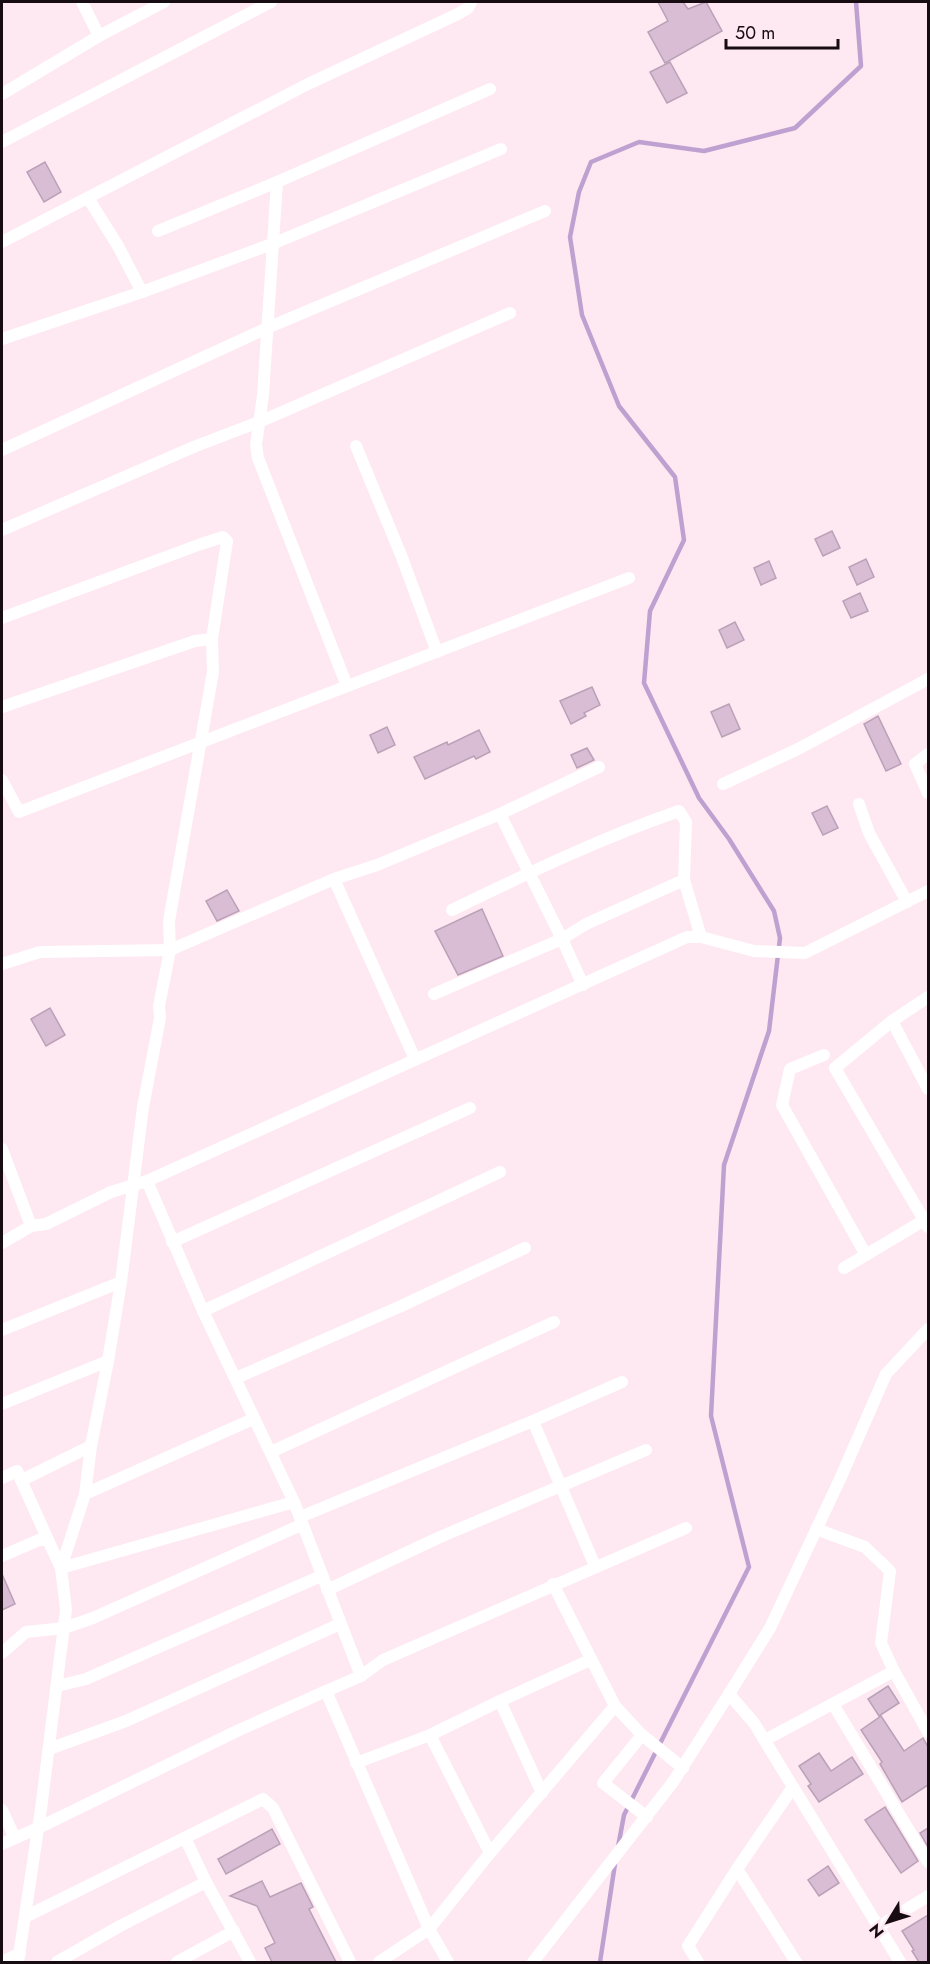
<svg xmlns="http://www.w3.org/2000/svg" width="930" height="1964" font-family="Jost,sans-serif">
  <rect width="100%" height="100%" fill="#fee8f1"/>
  <g fill="none" stroke-linecap="round" stroke-linejoin="round">
    <g stroke="#bfa1d1" stroke-width="4.5">
      <path d="M618,1847L624,1815L749,1567L711,1416L724,1165L769,1031L780,938L774,911L729,839L699,798L644,683L650,611L684,540L675,477L619,406L582,315L570,237L579,192L591,162L639,142L704,151L795,128L861,66L856,2"/>
      <path d="M600,1962L615,1864"/>
    </g>
  </g>
  <g fill="#d8bdd4" stroke="#bba1b7" stroke-width="1.5">
    <path d="M658,2H683L688,9L706,2L722,31L665,63L648,32L668,21Z"/>
    <path d="M670,62L687,93L667,103L650,72Z"/>
    <path d="M45,162L61,192L44,202L27,172Z"/>
    <path d="M832,531L840,548L823,556L815,539Z"/>
    <path d="M866,559L874,577L857,585L849,567Z"/>
    <path d="M769,561L776,578L761,585L754,568Z"/>
    <path d="M860,593L868,611L851,618L843,601Z"/>
    <path d="M735,622L744,640L727,648L719,630Z"/>
    <path d="M592,687L600,705L584,713L586,716L571,724L560,701Z"/>
    <path d="M729,704L740,729L722,737L711,712Z"/>
    <path d="M878,716L901,764L886,771L864,724Z"/>
    <path d="M387,727L395,745L378,753L370,735Z"/>
    <path d="M479,730L490,752L476,759L474,756L425,779L414,757L447,742L448,745Z"/>
    <path d="M587,748L594,760L577,768L571,755Z"/>
    <path d="M827,806L838,828L823,835L812,813Z"/>
    <path d="M227,890L239,911L217,921L206,901Z"/>
    <path d="M482,909L503,956L458,975L435,931Z"/>
    <path d="M50,1008L65,1035L46,1046L31,1019Z"/>
    <path d="M2,1574L15,1604L2,1610Z"/>
    <path d="M888,1686L899,1703L879,1716L868,1699Z"/>
    <path d="M881,1716L904,1751L923,1738L928,1747V1785L902,1802L880,1764L882,1762L861,1730Z"/>
    <path d="M819,1753L831,1771L852,1757L863,1774L819,1802L808,1786L811,1784L799,1766Z"/>
    <path d="M885,1807L918,1861L901,1873L865,1820Z"/>
    <path d="M928,1828V1847L920,1833Z"/>
    <path d="M272,1829L280,1844L226,1874L218,1859Z"/>
    <path d="M828,1866L839,1883L819,1896L808,1880Z"/>
    <path d="M262,1881L270,1897L301,1883L313,1907L309,1909L336,1962H272L265,1948L275,1943L257,1906L230,1896Z"/>
    <path d="M928,1915V1962H919L912,1951L914,1950L902,1931Z"/>
  </g>
  <g fill="none" stroke-linecap="round" stroke-linejoin="round">
    <g stroke="#fff" stroke-width="12">
      <path d="M82,2L99,36"/>
      <path d="M2,94L99,36L164,2"/>
      <path d="M2,142L271,2"/>
      <path d="M277,182L263,395L256,445L258,458L347,686"/>
      <path d="M88,198L118,246L142,292"/>
      <path d="M158,231L277,182L490,89"/>
      <path d="M2,242L308,84L458,14L468,8L471,2"/>
      <path d="M2,339L142,292L272,244L501,149"/>
      <path d="M356,446L401,555L437,652"/>
      <path d="M2,450L267,328L545,211"/>
      <path d="M2,530L196,446L259,422L510,313"/>
      <path d="M2,618L201,544L223,537L227,541L212,639L213,672L169,921L170,950L159,1006L160,1018L143,1107L121,1282L108,1361L91,1446L85,1494L61,1568L294,1502"/>
      <path d="M2,707L195,641L212,639"/>
      <path d="M928,754L915,764L928,793"/>
      <path d="M2,780L19,812L629,578"/>
      <path d="M723,784L798,749L928,679"/>
      <path d="M859,804L869,833L907,902"/>
      <path d="M334,879L415,1059"/>
      <path d="M452,910C526,874 601,838 679,811L686,822L684,880L701,937"/>
      <path d="M2,964L40,952L170,950L334,879L377,865L500,814L599,767"/>
      <path d="M583,985L562,939L586,924L684,880"/>
      <path d="M434,994L562,939L500,814"/>
      <path d="M928,997L892,1021L835,1068L928,1227"/>
      <path d="M892,1021L928,1089"/>
      <path d="M824,1055L790,1069L782,1105L866,1255"/>
      <path d="M2,1149L31,1226"/>
      <path d="M147,1181L203,1311L294,1502L361,1676L326,1691L429,1929L448,1962"/>
      <path d="M172,1242L470,1108"/>
      <path d="M2,1243L31,1226L46,1224L111,1192L147,1181L687,937H701L754,951L805,953L928,891"/>
      <path d="M844,1268L928,1218"/>
      <path d="M203,1311L500,1172"/>
      <path d="M2,1330L121,1282"/>
      <path d="M236,1378L399,1307L525,1248"/>
      <path d="M2,1404L108,1361"/>
      <path d="M271,1452L554,1322"/>
      <path d="M2,1478L17,1471L48,1540"/>
      <path d="M22,1480L91,1446"/>
      <path d="M85,1494L253,1419"/>
      <path d="M300,1517L533,1421"/>
      <path d="M816,1529L865,1547L890,1571L881,1643L894,1671"/>
      <path d="M2,1556L39,1540H48L61,1568L66,1610L41,1809L18,1962"/>
      <path d="M595,1566L533,1421L622,1382"/>
      <path d="M553,1584L615,1706L642,1735L603,1783L647,1817"/>
      <path d="M327,1590L440,1537L646,1450"/>
      <path d="M2,1653L26,1632L64,1628L93,1618L301,1525"/>
      <path d="M361,1676L383,1660L686,1528"/>
      <path d="M57,1686L86,1679L321,1576"/>
      <path d="M729,1694L754,1723L793,1787L737,1869L796,1962"/>
      <path d="M500,1701L590,1660"/>
      <path d="M833,1704L928,1862"/>
      <path d="M642,1735L683,1768"/>
      <path d="M765,1740L894,1671L928,1732"/>
      <path d="M49,1749L126,1721L340,1624"/>
      <path d="M356,1763L430,1735"/>
      <path d="M793,1787L900,1962"/>
      <path d="M2,1810L15,1838"/>
      <path d="M185,1838L206,1882"/>
      <path d="M2,1844L38,1828L237,1731L326,1691"/>
      <path d="M490,1853L430,1735L500,1701L542,1793"/>
      <path d="M25,1917L263,1799L273,1808L350,1962"/>
      <path d="M878,1927L928,1896"/>
      <path d="M2,1962L20,1953"/>
      <path d="M57,1962L120,1926L206,1882L250,1962"/>
      <path d="M177,1962L234,1931"/>
      <path d="M379,1962L429,1929L490,1853L615,1706"/>
      <path d="M533,1962L673,1782L729,1694L770,1628L840,1479L886,1374L928,1329"/>
      <path d="M698,1962L688,1946L737,1869"/>
    </g>
  </g>
  <rect width="930" height="1964" fill="none" stroke="#170c11" stroke-width="6"/>
  <g transform="translate(888 1922) rotate(232)" stroke="#fee8f1" stroke-width="4.5" paint-order="stroke">
  <path d="M0-4.5L10 22L0 15L-10 22Z" fill="#170c11"/>
  <text y="-9" font-size="16" font-weight="bold" text-anchor="middle" fill="#170c11">N</text>
  </g>
  <path d="M726 39v9h112v-9" fill="none" stroke="#170c11" stroke-width="3"/>
  <text x="735" y="39" font-size="18" fill="#170c11" stroke="#fee8f1" stroke-width="4.5" paint-order="stroke">50 m</text>
</svg>
